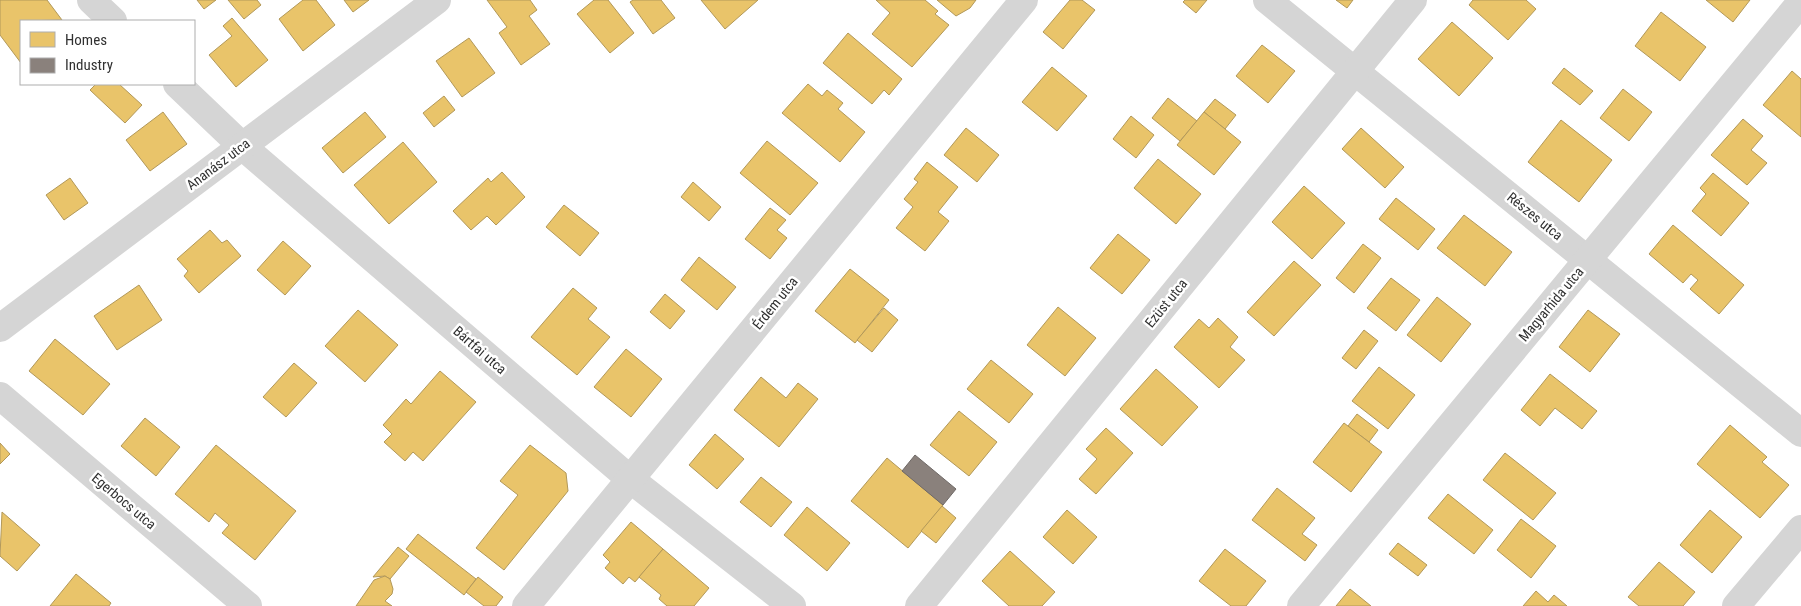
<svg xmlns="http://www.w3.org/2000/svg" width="1801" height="606" font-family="'Roboto Condensed',sans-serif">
  <rect width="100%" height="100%" fill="#fff"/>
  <g fill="#e9c46a" stroke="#b29859">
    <path d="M0,0H47L62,20L21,21V63L0,35Z"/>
    <path d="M197,0H216L204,9Z"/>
    <path d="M228,0H257L261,5L244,19Z"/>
    <path d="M303,0H316L335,25L303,51L279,19Z"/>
    <path d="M344,0H369L353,12Z"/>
    <path d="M487,0H530L537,10L529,16L550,44L521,65L499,33L507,27Z"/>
    <path d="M594,0H608L634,33L610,53L577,14Z"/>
    <path d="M633,0H661L675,18L653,34L630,2Z"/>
    <path d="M701,0H758L725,29Z"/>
    <path d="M876,0H925L938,11L935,14L949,25L912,67L872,34L890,13Z"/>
    <path d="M937,0H976L970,8L956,16Z"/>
    <path d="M1070,0H1082L1095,10L1063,49L1043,32Z"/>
    <path d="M1185,0H1207L1196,13L1183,2Z"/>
    <path d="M1336,0H1353L1347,8Z"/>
    <path d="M1473,0H1526L1536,9L1508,40L1469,5Z"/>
    <path d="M1706,0H1750L1733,22Z"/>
    <path d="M1661,12L1706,47L1680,81L1635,46Z"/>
    <path d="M232,18L268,60L236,87L209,55L232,36L223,26Z"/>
    <path d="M1452,22L1493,58L1459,96L1418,59Z"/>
    <path d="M848,33L902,79L889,95L884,90L872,104L823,63Z"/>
    <path d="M469,38L495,73L462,97L436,61Z"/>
    <path d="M1262,45L1295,71L1268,103L1236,76Z"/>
    <path d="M1052,67L1087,96L1057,131L1022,102Z"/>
    <path d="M1564,68L1593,91L1580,105L1552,83Z"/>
    <path d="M1792,71L1801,79V137L1763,105Z"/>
    <path d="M96,84H119L142,105L125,123L90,90Z"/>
    <path d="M808,84L822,96L827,90L843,103L838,109L865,132L840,162L782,113Z"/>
    <path d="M1623,89L1652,112L1629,141L1600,118Z"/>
    <path d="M444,96L455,110L434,127L423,113Z"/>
    <path d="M1168,98L1197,121L1180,141L1152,118Z"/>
    <path d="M1215,99L1236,115L1225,129L1204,112Z"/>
    <path d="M163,112L187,144L150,171L126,140Z"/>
    <path d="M365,112L386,137L343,173L322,148Z"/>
    <path d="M1204,112L1241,142L1214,175L1177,145Z"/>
    <path d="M1131,116L1154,135L1136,158L1113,139Z"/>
    <path d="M1743,119L1763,136L1751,150L1767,163L1747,185L1711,155Z"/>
    <path d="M1561,120L1612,160L1579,202L1528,162Z"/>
    <path d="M966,128L999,155L977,182L944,155Z"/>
    <path d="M1361,128L1404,167L1385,188L1342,149Z"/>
    <path d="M767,141L818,183L790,215L740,173Z"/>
    <path d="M403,142L437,182L389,224L354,185Z"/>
    <path d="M1158,159L1201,194L1176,224L1134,188Z"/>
    <path d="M927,162L958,187L938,212L949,221L925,251L896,228L913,207L904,199L918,182L914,179Z"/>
    <path d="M502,172L525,197L496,225L487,216L471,230L453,211L488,178L491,182Z"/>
    <path d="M1713,173L1749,203L1721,236L1692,211L1706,194L1700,188Z"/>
    <path d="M70,178L88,203L64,220L46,195Z"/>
    <path d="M693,182L721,207L709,221L681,197Z"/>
    <path d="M1304,186L1345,223L1312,259L1272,222Z"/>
    <path d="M1396,198L1435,229L1418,250L1379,219Z"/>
    <path d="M564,205L599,233L580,256L546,227Z"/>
    <path d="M770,208L786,220L777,230L787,238L770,259L745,239Z"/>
    <path d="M1464,215L1512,252L1485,286L1437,248Z"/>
    <path d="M1673,225L1744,285L1719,314L1690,289L1698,280L1691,274L1683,283L1649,254Z"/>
    <path d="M210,230L222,243L227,240L241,256L199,293L184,276L188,271L177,259Z"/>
    <path d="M1118,234L1150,260L1122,294L1090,268Z"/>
    <path d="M283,241L311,266L285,295L257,270Z"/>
    <path d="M1363,244L1381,258L1354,293L1336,278Z"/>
    <path d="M699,257L736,287L717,310L681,280Z"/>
    <path d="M1294,261L1321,285L1274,336L1247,312Z"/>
    <path d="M850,269L889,300L855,343L815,311Z"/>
    <path d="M1391,278L1420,300L1396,331L1367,308Z"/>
    <path d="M139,285L162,320L117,350L94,316Z"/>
    <path d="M573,288L597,308L588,319L610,337L577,375L531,337Z"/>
    <path d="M665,294L685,311L670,329L650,312Z"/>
    <path d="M1437,297L1471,324L1441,362L1407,335Z"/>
    <path d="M1058,307L1096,338L1065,376L1027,345Z"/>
    <path d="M884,308L898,320L872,352L857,340Z"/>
    <path d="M358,310L398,345L365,382L325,346Z"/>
    <path d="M1588,310L1620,334L1590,372L1559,347Z"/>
    <path d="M1218,318L1238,337L1230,347L1245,360L1219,388L1174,347L1199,319L1209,328Z"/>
    <path d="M1364,330L1378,341L1356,369L1342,358Z"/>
    <path d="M55,339L110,384L83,415L29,371Z"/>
    <path d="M626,349L662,379L631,417L594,387Z"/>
    <path d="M991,360L1033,394L1009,423L967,389Z"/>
    <path d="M294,363L317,383L286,417L263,397Z"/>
    <path d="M1379,367L1415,395L1388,429L1352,401Z"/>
    <path d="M1156,369L1198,407L1162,446L1120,409Z"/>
    <path d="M440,371L476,402L423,461L413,452L405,461L384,442L392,434L383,425L406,399L411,404Z"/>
    <path d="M1550,374L1597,411L1582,429L1555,408L1540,426L1521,410Z"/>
    <path d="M761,377L786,398L798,383L818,399L779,447L734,410Z"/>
    <path d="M959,411L997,442L969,476L930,445Z"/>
    <path d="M1357,414L1378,430L1369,442L1348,426Z"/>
    <path d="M145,418L180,447L156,476L121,446Z"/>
    <path d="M1344,423L1382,452L1351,492L1313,462Z"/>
    <path d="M1730,425L1767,457L1762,462L1789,485L1760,518L1697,464Z"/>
    <path d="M1106,428L1133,453L1096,494L1079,479L1097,459L1086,449Z"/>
    <path d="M715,434L744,459L717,489L689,465Z"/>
    <path d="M0,443L10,454L0,464Z"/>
    <path d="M216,445L296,511L255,560L222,533L229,525L215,513L209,522L175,494Z"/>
    <path d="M530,445L566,473L568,491L504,570L476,548L518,495L500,481Z"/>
    <path d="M1505,453L1556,493L1533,520L1483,480Z"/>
    <path d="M887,458L943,505L908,548L851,501Z"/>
    <path d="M761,477L792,502L771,527L740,502Z"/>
    <path d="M1277,488L1315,518L1302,534L1317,545L1305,561L1252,520Z"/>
    <path d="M1448,494L1493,530L1474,554L1428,518Z"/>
    <path d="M942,506L956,518L936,543L921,531Z"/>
    <path d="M807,507L850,543L827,571L784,535Z"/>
    <path d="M1067,510L1097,537L1073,564L1043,537Z"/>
    <path d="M1710,510L1742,537L1712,573L1680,545Z"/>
    <path d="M2,512L40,545L17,571L0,556Z"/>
    <path d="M1521,519L1556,546L1531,578L1497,550Z"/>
    <path d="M631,522L663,549L635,582L629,577L623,584L605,568L610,562L603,555Z"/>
    <path d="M418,534L476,579L464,595L406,549Z"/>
    <path d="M1398,543L1427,565L1418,576L1389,554Z"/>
    <path d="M398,547L409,556L390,579L385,576L373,577Z"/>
    <path d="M663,549L709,588L694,606H667L659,599L661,595L639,577Z"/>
    <path d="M1225,549L1266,581L1246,606H1231L1199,581Z"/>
    <path d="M1010,551L1055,592L1042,606H1009L982,581Z"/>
    <path d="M1659,562L1695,592L1683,606H1639L1628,597Z"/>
    <path d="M76,574L111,603L109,606H50Z"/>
    <path d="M385,576L390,579L393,589L392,594L385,601L392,606H356L374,580Z"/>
    <path d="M478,577L503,597L496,606H484L466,592Z"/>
    <path d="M1350,589L1371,606H1336Z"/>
    <path d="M1536,591L1548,602L1554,595L1567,606H1523Z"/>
  </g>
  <path fill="#8a817c" stroke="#6f6966" d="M915,455L956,489L943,505L902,471Z"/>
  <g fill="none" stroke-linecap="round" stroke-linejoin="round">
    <g stroke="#d5d5d5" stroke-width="28">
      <path d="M91,0L113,21"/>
      <path d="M1267,0L1801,433"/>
      <path d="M177,84L242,146L630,479L792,606"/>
      <path d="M0,396L248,606"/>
      <path d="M526,606L1024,0"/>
      <path d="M919,606L1413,0"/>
      <path d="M1301,606L1801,2"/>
      <path d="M1736,606L1801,529"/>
    </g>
    <path stroke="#d5d5d5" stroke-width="28" d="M0,328L437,0"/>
  </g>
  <g text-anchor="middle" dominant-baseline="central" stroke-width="5" stroke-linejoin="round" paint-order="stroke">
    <g font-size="14" fill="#313131" stroke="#fff">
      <text transform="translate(218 164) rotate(-37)">Ananász utca</text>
      <text transform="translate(1535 216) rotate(39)">Részes utca</text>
      <text transform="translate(775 303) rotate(-51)">Érdem utca</text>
      <text transform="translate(1166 303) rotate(-51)">Ezüst utca</text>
      <text transform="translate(1551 304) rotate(-50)">Magyarhida utca</text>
      <text transform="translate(480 350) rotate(41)">Bártfai utca</text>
      <text transform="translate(124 501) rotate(40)">Egerbocs utca</text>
    </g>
  </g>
  <rect x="20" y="20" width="175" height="65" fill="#ffffff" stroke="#adadad"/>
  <rect x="30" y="32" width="25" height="15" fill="#e9c46a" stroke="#adadad"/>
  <text x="65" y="45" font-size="15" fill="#313131">Homes</text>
  <rect x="30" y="58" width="25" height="15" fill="#8a817c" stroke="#adadad"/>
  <text x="65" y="70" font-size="15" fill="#313131">Industry</text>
</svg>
